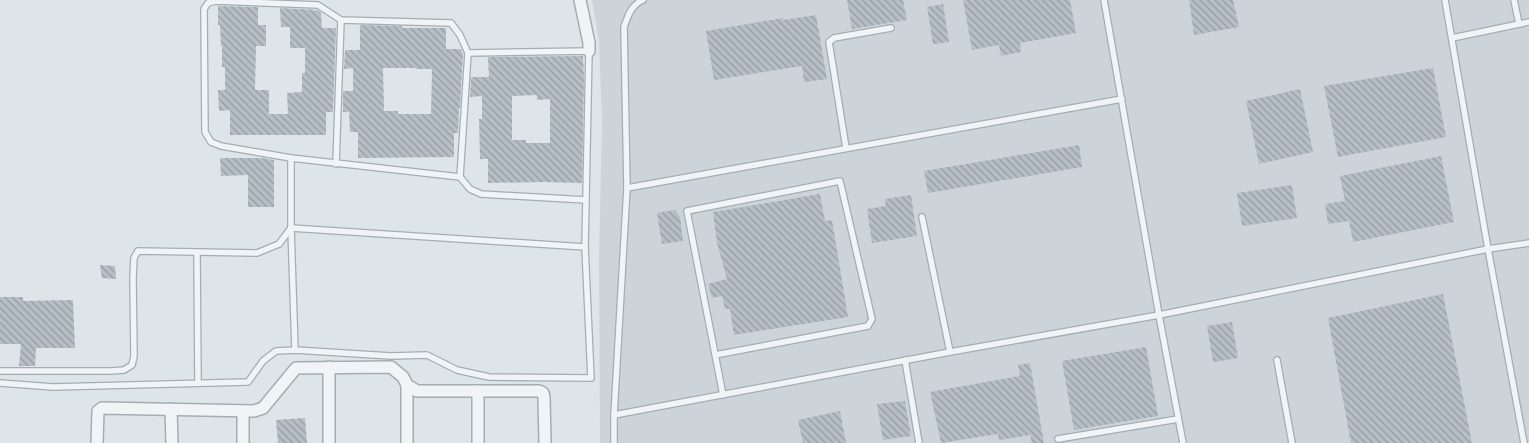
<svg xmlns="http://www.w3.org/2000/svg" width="1529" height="443" font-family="'PT Sans',sans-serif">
  <defs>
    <pattern id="building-back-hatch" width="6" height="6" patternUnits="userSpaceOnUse" patternTransform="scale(1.25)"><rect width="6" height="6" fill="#b5bfc5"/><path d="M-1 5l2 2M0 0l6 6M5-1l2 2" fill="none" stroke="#939ca1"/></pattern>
  </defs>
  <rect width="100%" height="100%" fill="#dee5e8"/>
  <path fill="#ccd4da" d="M592,0H1529V443H600L599,260L602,122L599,41Z"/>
  <g fill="url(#building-back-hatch)" fill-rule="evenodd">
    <path d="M847,0H903L907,20L852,29Z"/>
    <path d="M963,0H1070L1076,33L1020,43L1021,52L1001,56L999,45L972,50Z"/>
    <path d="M1189,0H1233L1239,27L1194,35Z"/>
    <path d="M943,4L949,42L933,44L927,7Z"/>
    <path d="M218,6L258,7V25H266V46H256L255,90H269V114H288L287,93L302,92V73H305V48H290V27H281L280,8L317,10L321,13L322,28H336L333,112H326V135H230V110L219,111L218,90H225V67H222V46H221L220,25H218Z"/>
    <path d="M816,15L827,79L804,82L802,66L714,80L706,31L783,18V20Z"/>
    <path d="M360,25L402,26V28H446V49H461L463,54L460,108H459L458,133H454V157L358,158V132H350L349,112H343V91H353V68L344,69L345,50H360ZM383,68H416V69H432L431,114H398V111H384Z"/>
    <path d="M583,56L584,78L582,183L543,182L488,183V159H480L479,119H482V96L470,97L471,77H489L488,57ZM537,95V100L550,99V143H526V140H512V96Z"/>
    <path d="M1433,68L1446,137L1338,157L1324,86Z"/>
    <path d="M1300,89L1313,152L1259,164L1246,101Z"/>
    <path d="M1079,145L1082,167L928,193L924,171Z"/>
    <path d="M1441,156L1454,222L1353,242L1349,221L1328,224L1325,204L1345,201L1340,176Z"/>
    <path d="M220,158H262L274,160V207H248V175L221,176Z"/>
    <path d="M1292,185L1297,218L1242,226L1237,193Z"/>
    <path d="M820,194L825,221L832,220L848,317L734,335L730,309H725L722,296L712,298L708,284L727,279L717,243L713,212Z"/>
    <path d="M911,195L917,236L872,243L867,209L886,206L885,199Z"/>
    <path d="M675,210L680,217L683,241L662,244L657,213Z"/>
    <path d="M100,265L115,266L116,279L102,278Z"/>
    <path d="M1443,294L1472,443H1351L1328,318Z"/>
    <path d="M0,297H23V301L73,300L75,348H36L35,366H19L21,344H0Z"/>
    <path d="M1232,322L1238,358L1213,362L1207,326Z"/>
    <path d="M1146,347L1158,416L1074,430L1062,361Z"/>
    <path d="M1030,363L1044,443H1032L1030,435L999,440L998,434L941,443L930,392L1020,376L1018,365Z"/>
    <path d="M905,401L911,436L883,440L877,404Z"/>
    <path d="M840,411L846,443H803L798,420Z"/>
    <path d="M305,418L307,443H278L276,420Z"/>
  </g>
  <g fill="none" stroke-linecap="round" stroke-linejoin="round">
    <defs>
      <g id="lane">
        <path d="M1104,0L1159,315L1183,443"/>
        <path d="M1445,0L1488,249L1524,443"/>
        <path d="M1514,0L1519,24"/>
        <path d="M1452,38L1529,22"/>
        <path d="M468,53L460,177L470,189L481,194L586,200"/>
        <path d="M846,148L829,42L834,38L891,28"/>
        <path d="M291,158V228L295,350"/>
        <path d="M336,164L341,20"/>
        <path d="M460,177L291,158L221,146L211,142L205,132L204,9L208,3L215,1L318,5L341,20L451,23L460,35L468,53L589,51L585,247"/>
        <path d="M627,188L1122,99"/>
        <path d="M922,217L950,352"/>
        <path d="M197,253L198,383"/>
        <path d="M715,355L868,326L872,319L840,181L687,211L723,395"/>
        <path d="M905,360L919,443"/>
        <path d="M1277,360L1292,443"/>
        <path d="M0,371H111L124,370L132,365L134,356L133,278L134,258L138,251L257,253L279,244L291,228L585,247L591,378L489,377L457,370L427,355L391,356L295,350L276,351L263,361L248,382L53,387L0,383"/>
        <path d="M614,415L950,352L1159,315L1488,249L1529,243"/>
        <path d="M1058,439L1178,419"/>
        <path d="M614,443V415L627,188L624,27C628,16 631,5 643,0"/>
      </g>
      <g id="street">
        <path d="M580,0L589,43V51"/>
        <path d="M171,409L172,443"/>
        <path d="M243,411V443"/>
        <path d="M97,443L98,411L102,408L254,411L263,408L296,368L391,367L403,377L407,385L417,391H539L543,393L544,397L545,443"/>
        <path d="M329,443V367"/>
        <path d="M407,443V385"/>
        <path d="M478,443V391"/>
      </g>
    </defs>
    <use href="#lane" stroke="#a3adb2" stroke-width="8"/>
    <use href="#street" stroke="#a3adb2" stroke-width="14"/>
    <use href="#lane" stroke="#f1f4f6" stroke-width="5.5"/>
    <use href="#street" stroke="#f1f4f6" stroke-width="11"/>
  </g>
</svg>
